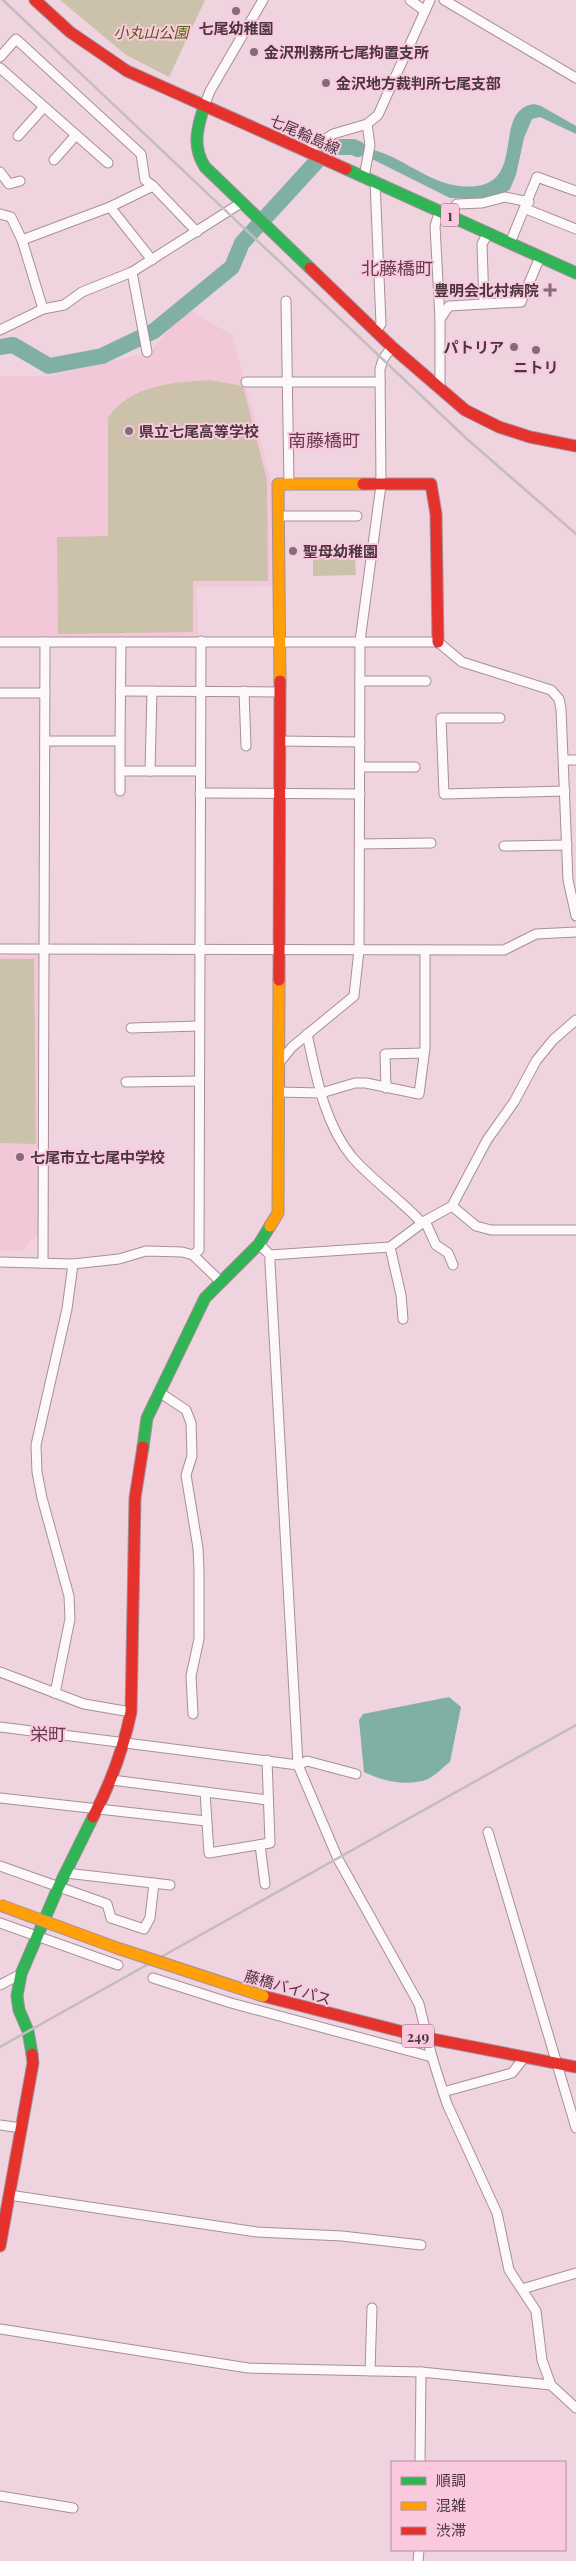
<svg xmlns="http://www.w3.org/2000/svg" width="576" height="2561" font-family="'Playfair Display','Noto Sans JP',serif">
  <rect width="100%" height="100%" fill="#efd4df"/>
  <g fill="#f2c7d8">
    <path d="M187,309L232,335L273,487L274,586L197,587L198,637L0,640V376H51L150,352Z"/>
    <path d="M0,956H38L40,1231L22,1251H0Z"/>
  </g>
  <g fill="#ccc2ac">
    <path d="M60,0H205L169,77L126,55Z"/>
    <path d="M210,380L243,386L267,480L268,581H193V632L58,634L57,537L108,536V418C129,385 174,382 210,380Z"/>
    <path d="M355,553L356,575L313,576V554Z"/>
    <path d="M0,959H34L36,1144L0,1143Z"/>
  </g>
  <g fill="#80b0a4">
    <path d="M534,104L541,106L576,126V134L540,117L532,119L524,138L516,175L510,189L504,194L485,199L450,198L358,152L333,146C344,143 352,145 362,148C366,149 370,149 374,150C409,160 437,191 476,186C526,180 492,110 534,104Z"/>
    <path d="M449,1697L461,1707L450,1762C443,1767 436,1775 428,1779C408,1787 382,1781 364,1772L359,1720L363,1714Z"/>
  </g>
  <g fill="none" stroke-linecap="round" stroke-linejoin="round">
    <path stroke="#80b0a4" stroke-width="16" d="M0,347L13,345L49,366L102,356L154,331L232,267L242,243L318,160L336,147H353L358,149"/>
    <defs>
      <g id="street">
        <path d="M410,0L425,11"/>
        <path d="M444,0L576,78"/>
        <path d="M0,57L16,39L141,154L145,180L153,186L197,232"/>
        <path d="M0,68L108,163"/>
        <path d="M204,107L210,91L263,0"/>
        <path d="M18,136L44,107"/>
        <path d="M307,151L333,134L367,124L378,115L430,0"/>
        <path d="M54,160L76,135"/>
        <path d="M0,172L9,184L20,181"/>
        <path d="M364,177L370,145L367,124"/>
        <path d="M375,181L381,324L376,331"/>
        <path d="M110,207L152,260"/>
        <path d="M526,209L576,229"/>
        <path d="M440,210L435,226L440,319"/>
        <path d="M0,214L11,217L22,240L43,309"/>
        <path d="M449,215L457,204L482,203L505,197L529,202"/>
        <path d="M22,240L110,207L153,186"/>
        <path d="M510,243L537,177L576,191"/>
        <path d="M132,272L147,352"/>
        <path d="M286,301L289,485"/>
        <path d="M484,304L482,244L488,233"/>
        <path d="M0,330L43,309L64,305L82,292L132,272L241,203"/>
        <path d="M246,382H380"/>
        <path d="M440,388V319L449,306L521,302L540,257"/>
        <path d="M278,516H357"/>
        <path d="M0,642H438L462,662L551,690L559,699L561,709L568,880L576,916"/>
        <path d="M360,681H426"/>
        <path d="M120,691L280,692"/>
        <path d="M244,691L246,746"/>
        <path d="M0,693H45"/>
        <path d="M500,718H441L444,794L565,791"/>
        <path d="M45,741H120V791"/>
        <path d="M120,741L121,642"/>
        <path d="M280,741L360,742"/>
        <path d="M564,760H576"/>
        <path d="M360,767H415"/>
        <path d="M120,771H150L152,691"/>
        <path d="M150,771H200"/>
        <path d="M200,793L360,794"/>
        <path d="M360,844L431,843"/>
        <path d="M504,846L567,845"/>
        <path d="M0,949L498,950H504L536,934L576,932"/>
        <path d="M131,1028L199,1026"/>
        <path d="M307,1034C316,1075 324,1123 352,1157C373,1181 400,1199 422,1223"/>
        <path d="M279,1063L292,1047L354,996L359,950L360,641L381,485L380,369L383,359L392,347"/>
        <path d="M126,1082L199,1081"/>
        <path d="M386,1088L385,1054L424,1053"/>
        <path d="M278,1092L321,1093L355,1083H366L419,1094L425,1048V950"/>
        <path d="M452,1206L476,1226L491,1230H576"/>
        <path d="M425,1221L436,1245L448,1253L453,1265"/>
        <path d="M259,1244L270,1255V1263L298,1765L338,1859L419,2004L432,2057L447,2104L497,2213L509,2270L536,2311L542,2360L551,2385L576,2408"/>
        <path d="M390,1247L401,1295L403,1319"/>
        <path d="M193,1255L199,1250L201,641"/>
        <path d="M270,1255L390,1247L425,1221L452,1206L487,1140L514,1102L536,1061L553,1040L576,1020"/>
        <path d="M0,1262L73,1264L119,1259L146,1251L182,1252L193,1255L220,1281"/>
        <path d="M43,1263L45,642"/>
        <path d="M159,1392L186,1410L191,1423L192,1456L186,1475L198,1548L199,1571V1639L191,1676L193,1714"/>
        <path d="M0,1672L84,1704L131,1712"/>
        <path d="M55,1693L70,1619L69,1596L42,1498L37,1472L36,1445L67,1309L73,1264"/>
        <path d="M0,1727L298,1765L307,1761L356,1774"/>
        <path d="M112,1780L268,1800"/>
        <path d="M205,1792L209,1853L270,1843L267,1760"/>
        <path d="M0,1798L206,1821"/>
        <path d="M488,1832L576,2128"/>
        <path d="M260,1845L265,1884"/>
        <path d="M0,1866L107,1904L111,1918L144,1929L150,1918L154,1883"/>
        <path d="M66,1873L170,1885"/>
        <path d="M0,1923L118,1965"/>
        <path d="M153,1978L231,2003L432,2057"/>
        <path d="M0,1985L21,1974"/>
        <path d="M443,2092L512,2073L524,2058"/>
        <path d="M0,2125L21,2128"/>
        <path d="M9,2195L257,2232L342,2236L421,2245"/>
        <path d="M522,2289L576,2273"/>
        <path d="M0,2329L248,2368L421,2372L551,2385"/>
        <path d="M370,2371L372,2308"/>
        <path d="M420,2462L421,2372"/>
        <path d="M0,2496L73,2508"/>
        <path d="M418,2561L419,2550"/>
      </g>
      <g id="fast">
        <path d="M204,107C197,128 192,147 205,167L310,268"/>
        <path d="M346,169L576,273"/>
        <path d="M143,1447L147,1418L205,1298L259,1244L270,1226"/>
        <path d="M32,2054L28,2031L19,2010L17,1996L21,1974L58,1888L93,1817"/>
      </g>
      <g id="slow">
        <path d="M280,681L278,484H363"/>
        <path d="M270,1226L278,1213L279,980"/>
      </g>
      <g id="jam">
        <path d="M35,0L70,32L127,71L346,169"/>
        <path d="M310,268L392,347L465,410L499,427L530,437L576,446"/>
        <path d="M363,484H431L436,514L438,642"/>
        <path d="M279,980L280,681"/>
        <path d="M93,1817C111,1783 123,1750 131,1712L135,1498L143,1447"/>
        <path d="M263,1996L427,2038L576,2067"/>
        <path d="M0,2246L33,2063L32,2054"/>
      </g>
    </defs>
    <use href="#street" stroke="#a59099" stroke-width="11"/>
    <use href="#fast" stroke="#a59099" stroke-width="13"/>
    <use href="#slow" stroke="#a59099" stroke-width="13"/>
    <use href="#jam" stroke="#a59099" stroke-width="13"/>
    <use href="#street" stroke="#fdf9fa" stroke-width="9"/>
    <use href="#fast" stroke="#30b455" stroke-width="11"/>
    <use href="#slow" stroke="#ff9f0a" stroke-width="11"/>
    <use href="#jam" stroke="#e5322d" stroke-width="11"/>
    <g stroke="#c4bcc0" stroke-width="2.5">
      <path d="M3,0L467,439L576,534"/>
      <path d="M0,2047L576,1725"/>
    </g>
    <defs>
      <path id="slow-bridge" d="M0,1905L117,1948L263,1996"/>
    </defs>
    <use href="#slow-bridge" stroke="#a59099" stroke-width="13" stroke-linecap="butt"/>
    <use href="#slow-bridge" stroke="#ff9f0a" stroke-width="11"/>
  </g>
  <g fill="#846d76" stroke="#fac9dd" stroke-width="2">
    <circle cx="236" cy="11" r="5"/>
    <circle cx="254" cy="52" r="5"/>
    <circle cx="326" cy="83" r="5"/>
    <path d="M547.5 282.5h5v5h5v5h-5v5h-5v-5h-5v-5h5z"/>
    <circle cx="514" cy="347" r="5"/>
    <circle cx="536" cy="350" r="5"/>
    <circle cx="129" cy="431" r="5"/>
    <circle cx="293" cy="551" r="5"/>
    <circle cx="20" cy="1157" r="5"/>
  </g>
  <g text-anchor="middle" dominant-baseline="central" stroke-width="4" stroke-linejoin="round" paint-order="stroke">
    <g fill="#fac9dd" stroke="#7f626e" stroke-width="1">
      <rect x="441" y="203.5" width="18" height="23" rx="4"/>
      <rect x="402" y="2024.5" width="32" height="23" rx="4"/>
    </g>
    <g font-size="14" font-weight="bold" fill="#4a363e">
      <text x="450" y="215">1</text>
      <text x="418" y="2036">249</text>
    </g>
    <g font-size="15" font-weight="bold" fill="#4a363e" stroke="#fac9dd" text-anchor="start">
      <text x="236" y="28" text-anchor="middle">七尾幼稚園</text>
      <text x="264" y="52">金沢刑務所七尾拘置支所</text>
      <text x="336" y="83">金沢地方裁判所七尾支部</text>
      <text x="539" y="290" text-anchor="end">豊明会北村病院</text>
      <text x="504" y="347" text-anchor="end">パトリア</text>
      <text x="536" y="367" text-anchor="middle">ニトリ</text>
      <text x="139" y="431">県立七尾高等学校</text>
      <text x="303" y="551">聖母幼稚園</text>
      <text x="30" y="1157">七尾市立七尾中学校</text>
    </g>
    <g font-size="15" font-style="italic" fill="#585c10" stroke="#fac9dd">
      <text x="151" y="32">小丸山公園</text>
    </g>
    <g font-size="15" fill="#4a363e" stroke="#fac9dd">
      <text transform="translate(305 134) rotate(24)">七尾輪島線</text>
      <text transform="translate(288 1987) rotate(16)">藤橋バイパス</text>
    </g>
    <g font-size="18" fill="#643d4e" stroke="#fac9dd">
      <text x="397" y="268">北藤橋町</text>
      <text x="324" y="440">南藤橋町</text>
      <text x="48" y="1734">栄町</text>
    </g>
  </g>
  <rect x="391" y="2461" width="175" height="90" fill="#fac9dd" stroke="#b48e9d"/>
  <rect x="401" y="2477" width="25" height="8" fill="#30b455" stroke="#b48e9d"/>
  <text x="436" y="2486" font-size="15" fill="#4a363e">順調</text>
  <rect x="401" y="2502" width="25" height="8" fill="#ff9f0a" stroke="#b48e9d"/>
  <text x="436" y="2511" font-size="15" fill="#4a363e">混雑</text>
  <rect x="401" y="2527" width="25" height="8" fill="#e5322d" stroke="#b48e9d"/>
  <text x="436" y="2536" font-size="15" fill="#4a363e">渋滞</text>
</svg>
